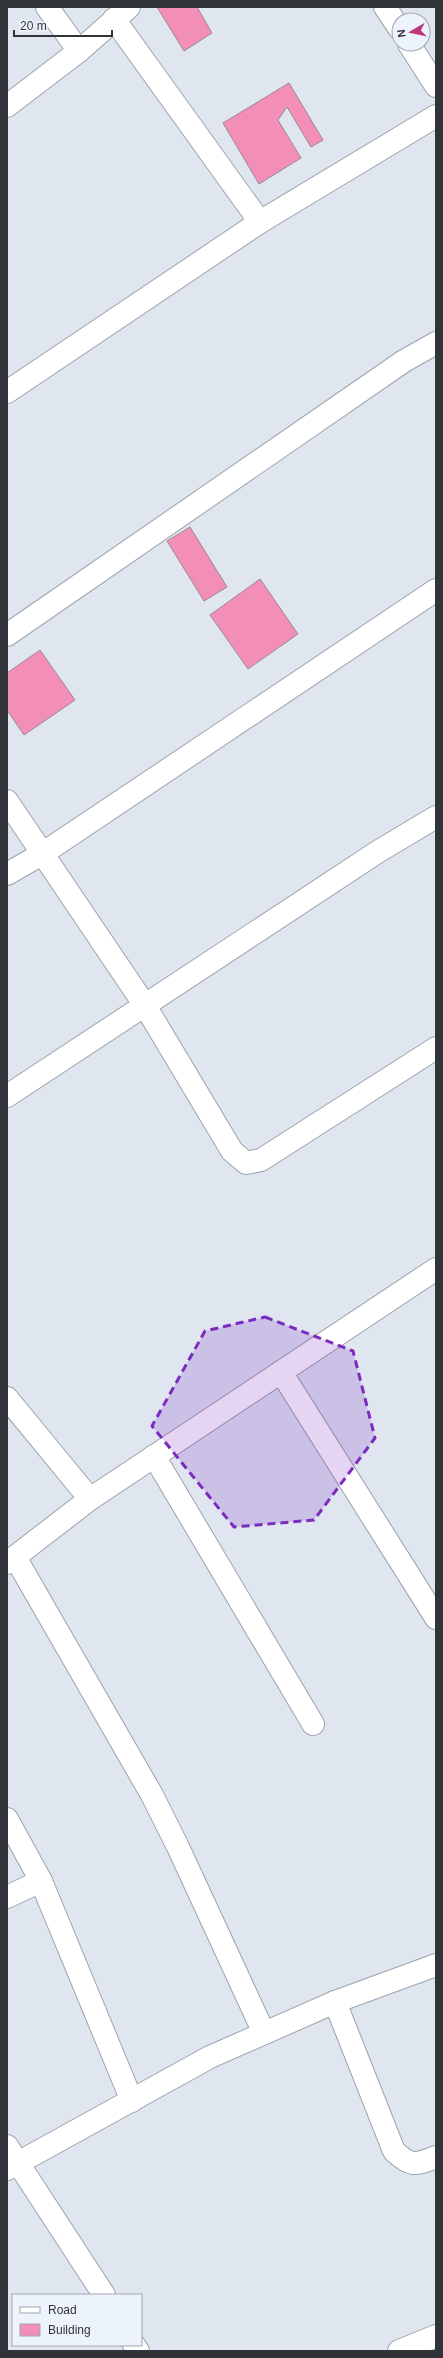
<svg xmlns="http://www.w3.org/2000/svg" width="443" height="2358" font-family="Arial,sans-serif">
  <rect width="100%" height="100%" fill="#dfe6f0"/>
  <g fill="#f38eb6" stroke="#978b8f">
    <path d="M157,7H197L212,33L184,51Z"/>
    <path d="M289,83L323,140L311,147L287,107L278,120L301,158L259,184L223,123Z"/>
    <path d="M190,527L227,587L204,601L167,541Z"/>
    <path d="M260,579L298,634L248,669L210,615Z"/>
    <path d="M40,650L75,700L24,735L7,710V673Z"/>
  </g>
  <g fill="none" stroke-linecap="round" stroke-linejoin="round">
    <defs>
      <g id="minor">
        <path d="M47,7L79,51"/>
        <path d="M385,7L399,28"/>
        <path d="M114,19L260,222"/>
        <path d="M409,44L436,86"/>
        <path d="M7,106L79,51L129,7"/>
        <path d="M7,392L260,222L436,116"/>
        <path d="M7,635L404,361L436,343"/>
        <path d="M7,801L144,1004L232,1151L246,1163L261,1160L436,1048"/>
        <path d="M7,874L42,854L436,590"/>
        <path d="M7,1096L379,851L436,817"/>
        <path d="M281,1372L436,1618"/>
        <path d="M7,1398L90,1499"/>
        <path d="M154,1456L313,1724"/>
        <path d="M15,1557L152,1795L178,1847L264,2033"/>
        <path d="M7,1563L90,1499L436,1269"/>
        <path d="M7,1819L41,1881L132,2101"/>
        <path d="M7,1897L41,1881"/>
        <path d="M335,2002L394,2151C411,2167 415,2165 436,2157"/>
        <path d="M7,2146L104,2295"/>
        <path d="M7,2169L210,2057L335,2002L436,1965"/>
        <path d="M134,2345L138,2351"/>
        <path d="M399,2351L436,2336"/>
      </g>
    </defs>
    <use href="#minor" stroke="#9da3ac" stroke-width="24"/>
    <use href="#minor" stroke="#fff" stroke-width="22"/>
  </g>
  <path fill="#7b2cbf" fill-opacity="0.2" stroke="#7b2cbf" stroke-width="3" stroke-dasharray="8 5" stroke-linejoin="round" d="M265,1317L353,1351L375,1438L314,1520L234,1527L152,1426L205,1331Z"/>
  <rect width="443" height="2358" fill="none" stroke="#303337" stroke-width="16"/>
  <rect x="12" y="2294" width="130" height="52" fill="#edf3fd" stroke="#a1a6ae"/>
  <rect x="20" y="2307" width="20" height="6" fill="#ffffff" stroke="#a1a6ae"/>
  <text x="48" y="2314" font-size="12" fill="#303337">Road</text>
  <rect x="20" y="2324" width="20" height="12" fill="#f38eb6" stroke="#a1a6ae"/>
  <text x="48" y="2334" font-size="12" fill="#303337">Building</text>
  <g transform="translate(411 32) rotate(261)"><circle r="19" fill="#edf3fd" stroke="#a1a6ae"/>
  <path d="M0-3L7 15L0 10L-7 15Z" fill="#bd3779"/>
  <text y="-6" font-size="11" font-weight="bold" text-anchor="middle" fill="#303337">N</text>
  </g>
  <path d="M14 30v6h98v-6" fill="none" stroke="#303337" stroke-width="2"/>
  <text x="20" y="30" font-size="12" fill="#303337" stroke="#edf3fd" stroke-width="3" paint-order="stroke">20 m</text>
</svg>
